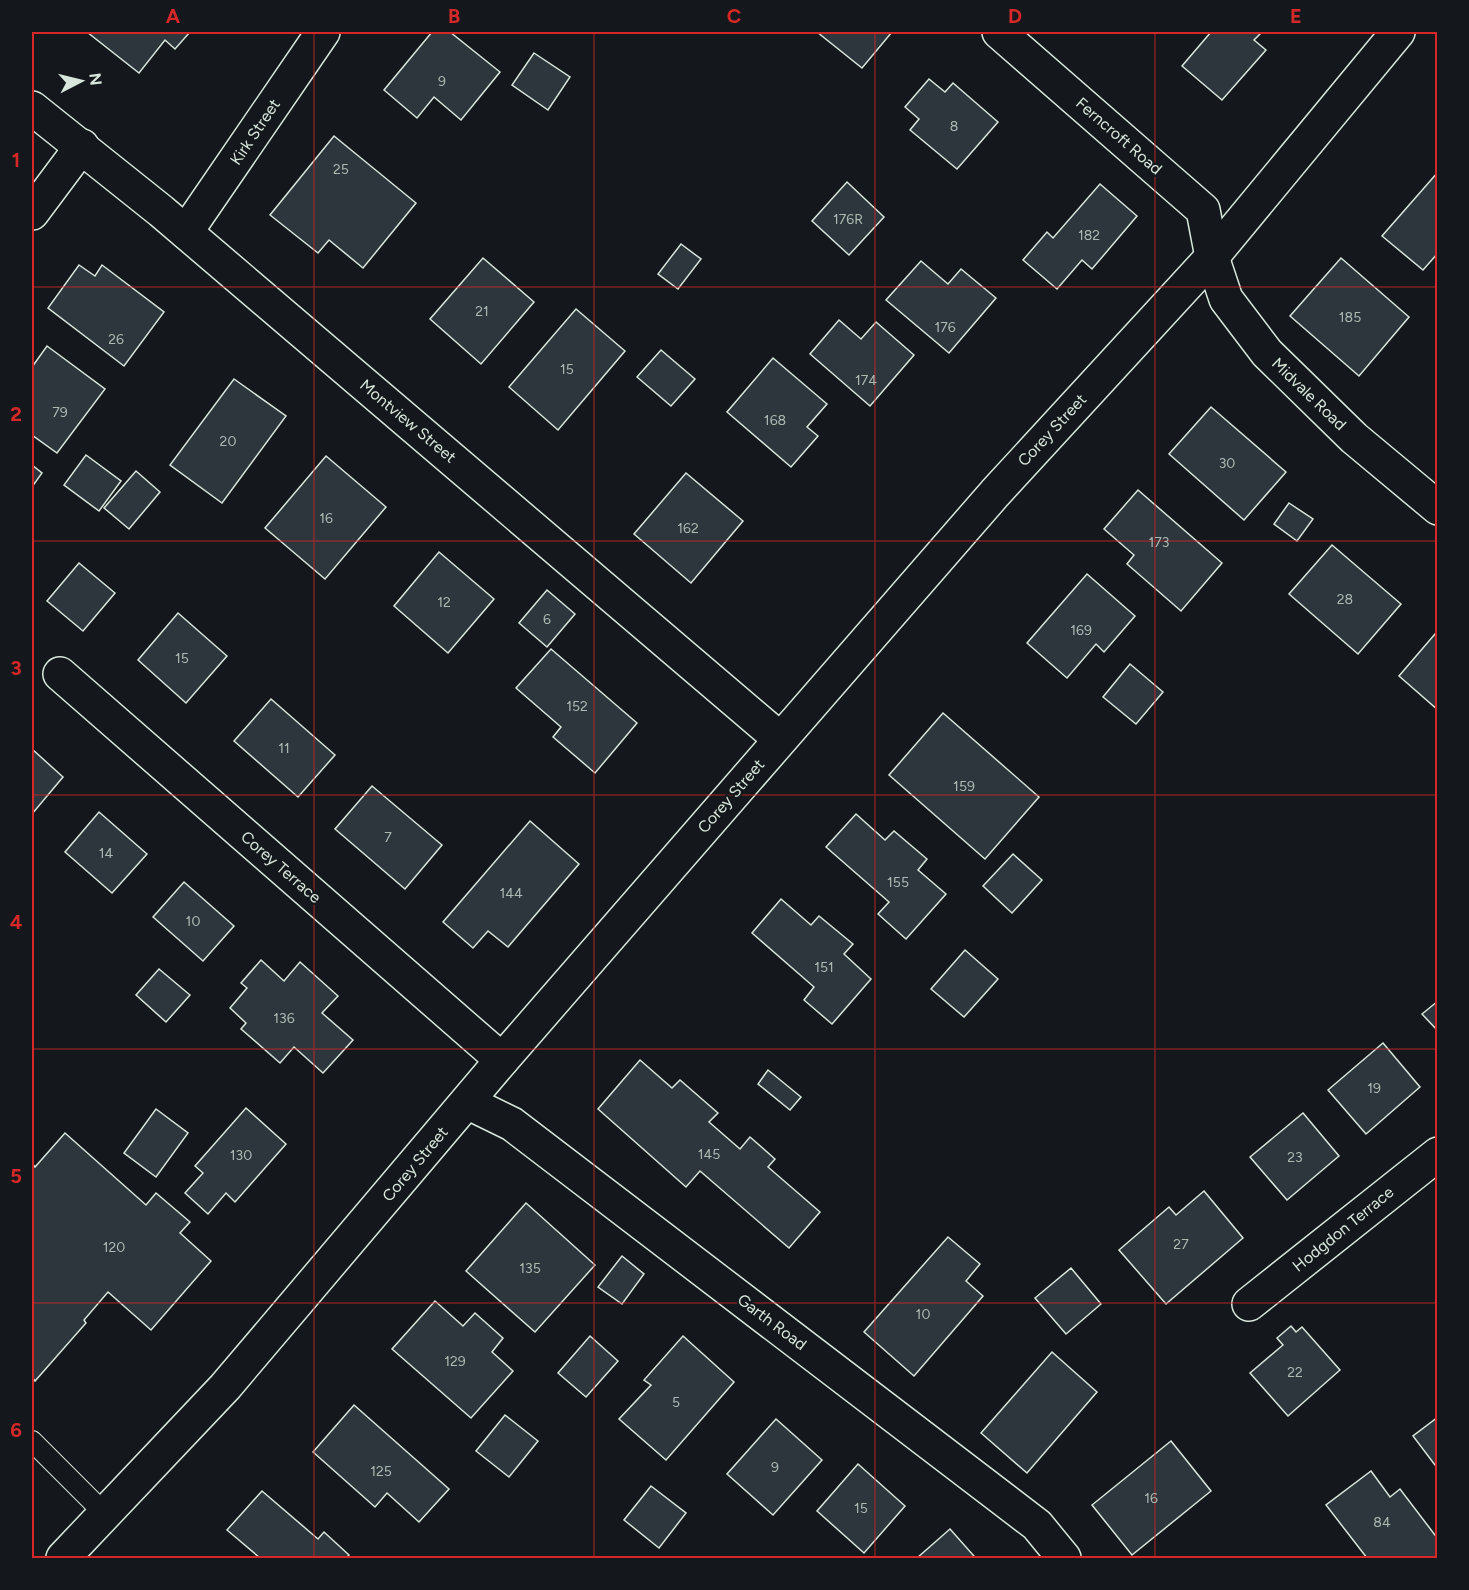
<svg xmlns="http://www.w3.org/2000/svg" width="1469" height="1590" font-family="Figtree,sans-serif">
  <rect width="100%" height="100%" fill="#14181c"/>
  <g fill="#2c363c" stroke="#d8e6dc" stroke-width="1.5">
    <path d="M87,32H190L175,49L165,40L139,73Z"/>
    <path d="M432,32H450L500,72L461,120L434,97L417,118L384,90Z"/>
    <path d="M817,32H892L862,68Z"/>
    <path d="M1211,32H1262L1254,40L1266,50L1222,100L1182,66Z"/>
    <path d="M534,53L570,77L548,110L512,85Z"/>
    <path d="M929,79L945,92L953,83L998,122L957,169L910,130L919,119L905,107Z"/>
    <path d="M334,136L416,203L363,268L329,240L318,253L270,215Z"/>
    <path d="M1438,172V253L1423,270L1382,236Z"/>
    <path d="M847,182L884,217L849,255L812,221Z"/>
    <path d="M1100,184L1137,216L1092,269L1082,260L1057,289L1023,260L1047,232L1053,238Z"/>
    <path d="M681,244L701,259L678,289L658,274Z"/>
    <path d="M483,258L534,302L481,364L430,319Z"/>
    <path d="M1341,258L1409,317L1359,376L1290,316Z"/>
    <path d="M921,261L948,284L961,269L996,298L949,353L886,300Z"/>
    <path d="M79,265L95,276L102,265L164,312L124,366L48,308Z"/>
    <path d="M576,309L625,351L558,430L509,387Z"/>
    <path d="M839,320L861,339L876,322L914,355L870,406L810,354Z"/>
    <path d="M47,346L105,389L57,453L32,435V367Z"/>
    <path d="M661,350L695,379L671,406L637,377Z"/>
    <path d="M773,358L827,404L807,427L818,436L791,467L727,412Z"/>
    <path d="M234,379L286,416L222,503L170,465Z"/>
    <path d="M1211,407L1286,472L1244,520L1169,454Z"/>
    <path d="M86,455L121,481L99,511L64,485Z"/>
    <path d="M326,456L386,507L325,579L265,528Z"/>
    <path d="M32,465L42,473L32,487Z"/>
    <path d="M136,471L160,492L129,529L104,508Z"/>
    <path d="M686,473L743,521L691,583L634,534Z"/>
    <path d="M1138,490L1222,563L1181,611L1127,564L1134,555L1104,529Z"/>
    <path d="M1289,503L1313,519L1297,541L1274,524Z"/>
    <path d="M1332,545L1401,604L1358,654L1289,594Z"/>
    <path d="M439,552L494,599L448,653L394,606Z"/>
    <path d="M79,563L115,593L83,631L47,601Z"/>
    <path d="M1087,574L1135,616L1104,652L1096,644L1067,678L1027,643Z"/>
    <path d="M547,590L575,614L547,647L519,623Z"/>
    <path d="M178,613L227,656L186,703L138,660Z"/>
    <path d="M1435,634L1438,636V710L1399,676Z"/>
    <path d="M551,649L637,723L595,773L553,737L561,727L516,688Z"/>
    <path d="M1130,664L1163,692L1136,724L1103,697Z"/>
    <path d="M271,699L335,755L298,797L234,741Z"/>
    <path d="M943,713L1039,797L985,859L889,775Z"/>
    <path d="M32,749L63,777L32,814Z"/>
    <path d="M372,786L442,845L405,889L335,829Z"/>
    <path d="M99,812L147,854L112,893L65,852Z"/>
    <path d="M856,814L885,840L894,831L927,859L918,870L946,894L906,939L878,914L889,902L826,847Z"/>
    <path d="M530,821L579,864L508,947L488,931L473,948L443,922Z"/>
    <path d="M1013,854L1042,880L1012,913L983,886Z"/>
    <path d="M184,882L234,926L203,961L153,917Z"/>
    <path d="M781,899L811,925L819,916L853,944L844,954L871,979L832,1024L804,1000L814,987L752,933Z"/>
    <path d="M965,950L998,979L964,1017L931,989Z"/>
    <path d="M261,960L284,981L300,962L338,996L322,1013L353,1040L323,1073L294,1047L280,1063L241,1029L246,1023L230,1008L247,988L241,983Z"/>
    <path d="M159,969L190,995L166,1022L136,995Z"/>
    <path d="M1438,1001V1031L1422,1014Z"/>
    <path d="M1383,1043L1420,1087L1366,1134L1328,1090Z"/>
    <path d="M640,1060L672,1088L680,1080L718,1113L709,1122L740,1149L750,1137L775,1159L768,1167L820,1212L789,1248L700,1171L686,1187L598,1109Z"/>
    <path d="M768,1070L801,1097L790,1110L758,1084Z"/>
    <path d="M246,1108L286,1144L235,1202L226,1193L208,1214L185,1193L203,1173L195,1166Z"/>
    <path d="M156,1109L188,1133L156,1177L124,1153Z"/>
    <path d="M1303,1113L1339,1156L1287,1200L1250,1157Z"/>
    <path d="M65,1133L146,1205L156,1193L190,1222L180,1233L211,1261L151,1330L108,1292L84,1320L86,1323L35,1381L32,1377V1163L35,1167Z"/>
    <path d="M1204,1191L1243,1238L1166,1304L1119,1250L1169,1207L1176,1215Z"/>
    <path d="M526,1203L595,1265L535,1332L466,1271Z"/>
    <path d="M948,1237L980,1264L966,1281L983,1296L914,1376L864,1332Z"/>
    <path d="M622,1256L644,1274L622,1304L598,1287Z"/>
    <path d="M1071,1268L1101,1304L1066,1334L1035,1298Z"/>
    <path d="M435,1301L463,1326L475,1313L503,1338L492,1352L513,1371L471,1418L392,1349Z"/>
    <path d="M1291,1326L1296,1332L1302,1327L1340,1370L1288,1416L1250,1373L1283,1345L1277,1338Z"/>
    <path d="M590,1336L618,1361L586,1397L558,1373Z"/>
    <path d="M683,1336L734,1382L666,1460L619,1419L651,1385L644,1380Z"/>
    <path d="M1052,1352L1097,1392L1027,1473L981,1433Z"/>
    <path d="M354,1405L449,1489L419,1522L387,1493L375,1507L313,1452Z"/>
    <path d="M505,1415L538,1441L509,1477L476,1451Z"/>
    <path d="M1438,1417V1469L1413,1436Z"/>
    <path d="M776,1419L822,1460L773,1515L727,1474Z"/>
    <path d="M1171,1441L1211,1491L1132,1555L1092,1505Z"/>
    <path d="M858,1464L905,1506L864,1553L817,1511Z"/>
    <path d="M1371,1471L1390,1497L1400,1489L1438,1539V1558H1367L1326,1505Z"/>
    <path d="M651,1486L686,1513L659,1548L624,1520Z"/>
    <path d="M262,1491L318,1539L324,1532L349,1555L346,1558H260L227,1530Z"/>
    <path d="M950,1529L974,1556L971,1558H917Z"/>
  </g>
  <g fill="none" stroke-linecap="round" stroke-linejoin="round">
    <defs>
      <path id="service" d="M32,1441L105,1514"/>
      <g id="minor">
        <path d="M999,32L1203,210L1212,257L1226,299L1267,353L1354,438L1438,508"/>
        <path d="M32,108L161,211L780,739"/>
        <path d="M32,213L82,146"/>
        <path d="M186,232L323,32"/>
        <path d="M60,674L502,1060"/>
        <path d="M467,1102L512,1124L1037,1525L1064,1558"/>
        <path d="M1249,1304L1438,1154"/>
      </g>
      <path id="tertiary" d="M63,1558L225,1387L502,1060L995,493L1212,257L1398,32"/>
    </defs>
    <use href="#service" stroke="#d8e6dc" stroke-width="22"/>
    <use href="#minor" stroke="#d8e6dc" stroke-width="36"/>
    <use href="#tertiary" stroke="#d8e6dc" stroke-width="36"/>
    <use href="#service" stroke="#14181c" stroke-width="20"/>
    <use href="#minor" stroke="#14181c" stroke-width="33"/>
    <use href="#tertiary" stroke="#14181c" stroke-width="33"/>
  </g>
  <path fill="none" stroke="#d62828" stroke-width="1.5" stroke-opacity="0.55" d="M314,32V1558M594,32V1558M875,32V1558M1155,32V1558M32,287H1438M32,541H1438M32,795H1438M32,1049H1438M32,1303H1438"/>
  <g text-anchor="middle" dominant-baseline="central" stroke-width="4.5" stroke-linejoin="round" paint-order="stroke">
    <g font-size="14" fill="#adbab4">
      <text x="442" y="81">9</text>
      <text x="954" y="126">8</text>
      <text x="341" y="169">25</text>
      <text x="848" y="219">176R</text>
      <text x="1089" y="235">182</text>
      <text x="482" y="311">21</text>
      <text x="1350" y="317">185</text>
      <text x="945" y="327">176</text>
      <text x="116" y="339">26</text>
      <text x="567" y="369">15</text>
      <text x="866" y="380">174</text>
      <text x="60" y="412">79</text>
      <text x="775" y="420">168</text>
      <text x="228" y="441">20</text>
      <text x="1227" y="463">30</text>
      <text x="326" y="518">16</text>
      <text x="688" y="528">162</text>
      <text x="1159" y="542">173</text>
      <text x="1345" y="599">28</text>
      <text x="444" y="602">12</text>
      <text x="547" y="619">6</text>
      <text x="1081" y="630">169</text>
      <text x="182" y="658">15</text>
      <text x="577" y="706">152</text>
      <text x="284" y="748">11</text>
      <text x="964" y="786">159</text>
      <text x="388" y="837">7</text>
      <text x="106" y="853">14</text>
      <text x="898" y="882">155</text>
      <text x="511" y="893">144</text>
      <text x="193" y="921">10</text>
      <text x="824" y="967">151</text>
      <text x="284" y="1018">136</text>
      <text x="1374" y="1088">19</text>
      <text x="709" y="1154">145</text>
      <text x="241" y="1155">130</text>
      <text x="1295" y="1157">23</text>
      <text x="1181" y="1244">27</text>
      <text x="114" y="1247">120</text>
      <text x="530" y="1268">135</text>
      <text x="923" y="1314">10</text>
      <text x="455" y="1361">129</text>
      <text x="1295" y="1372">22</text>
      <text x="676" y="1402">5</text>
      <text x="775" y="1467">9</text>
      <text x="381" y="1471">125</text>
      <text x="1151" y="1498">16</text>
      <text x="861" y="1508">15</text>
      <text x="1382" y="1522">84</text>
    </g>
    <g font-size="16" fill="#d8e6dc" stroke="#14181c">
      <text transform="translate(255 132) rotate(-56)">Kirk Street</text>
      <text transform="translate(1119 136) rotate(41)">Ferncroft Road</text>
      <text transform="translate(1309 394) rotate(44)">Midvale Road</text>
      <text transform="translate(408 421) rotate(40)">Montview Street</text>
      <text transform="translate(1052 430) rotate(-47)">Corey Street</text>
      <text transform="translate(731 796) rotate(-49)">Corey Street</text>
      <text transform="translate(281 867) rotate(41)">Corey Terrace</text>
      <text transform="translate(415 1164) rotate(-50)">Corey Street</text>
      <text transform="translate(1343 1229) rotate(-39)">Hodgdon Terrace</text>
      <text transform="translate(772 1322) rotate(37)">Garth Road</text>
    </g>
  </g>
  <rect width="1469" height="1590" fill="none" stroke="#14181c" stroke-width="66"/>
  <g transform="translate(81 81) rotate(83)" stroke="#14181c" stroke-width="4.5" paint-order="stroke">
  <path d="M0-4.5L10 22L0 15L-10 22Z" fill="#d8e6dc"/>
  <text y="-9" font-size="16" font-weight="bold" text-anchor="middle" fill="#d8e6dc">N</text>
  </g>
  <rect x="33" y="33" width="1403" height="1524" fill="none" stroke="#d62828" stroke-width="2"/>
  <g font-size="20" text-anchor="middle" font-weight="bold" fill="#d62828">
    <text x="173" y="23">A</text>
    <text x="454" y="23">B</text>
    <text x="734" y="23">C</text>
    <text x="1015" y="23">D</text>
    <text x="1296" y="23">E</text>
    <text x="16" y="167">1</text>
    <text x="16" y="421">2</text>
    <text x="16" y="675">3</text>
    <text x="16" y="929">4</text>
    <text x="16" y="1183">5</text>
    <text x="16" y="1437">6</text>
  </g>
</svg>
